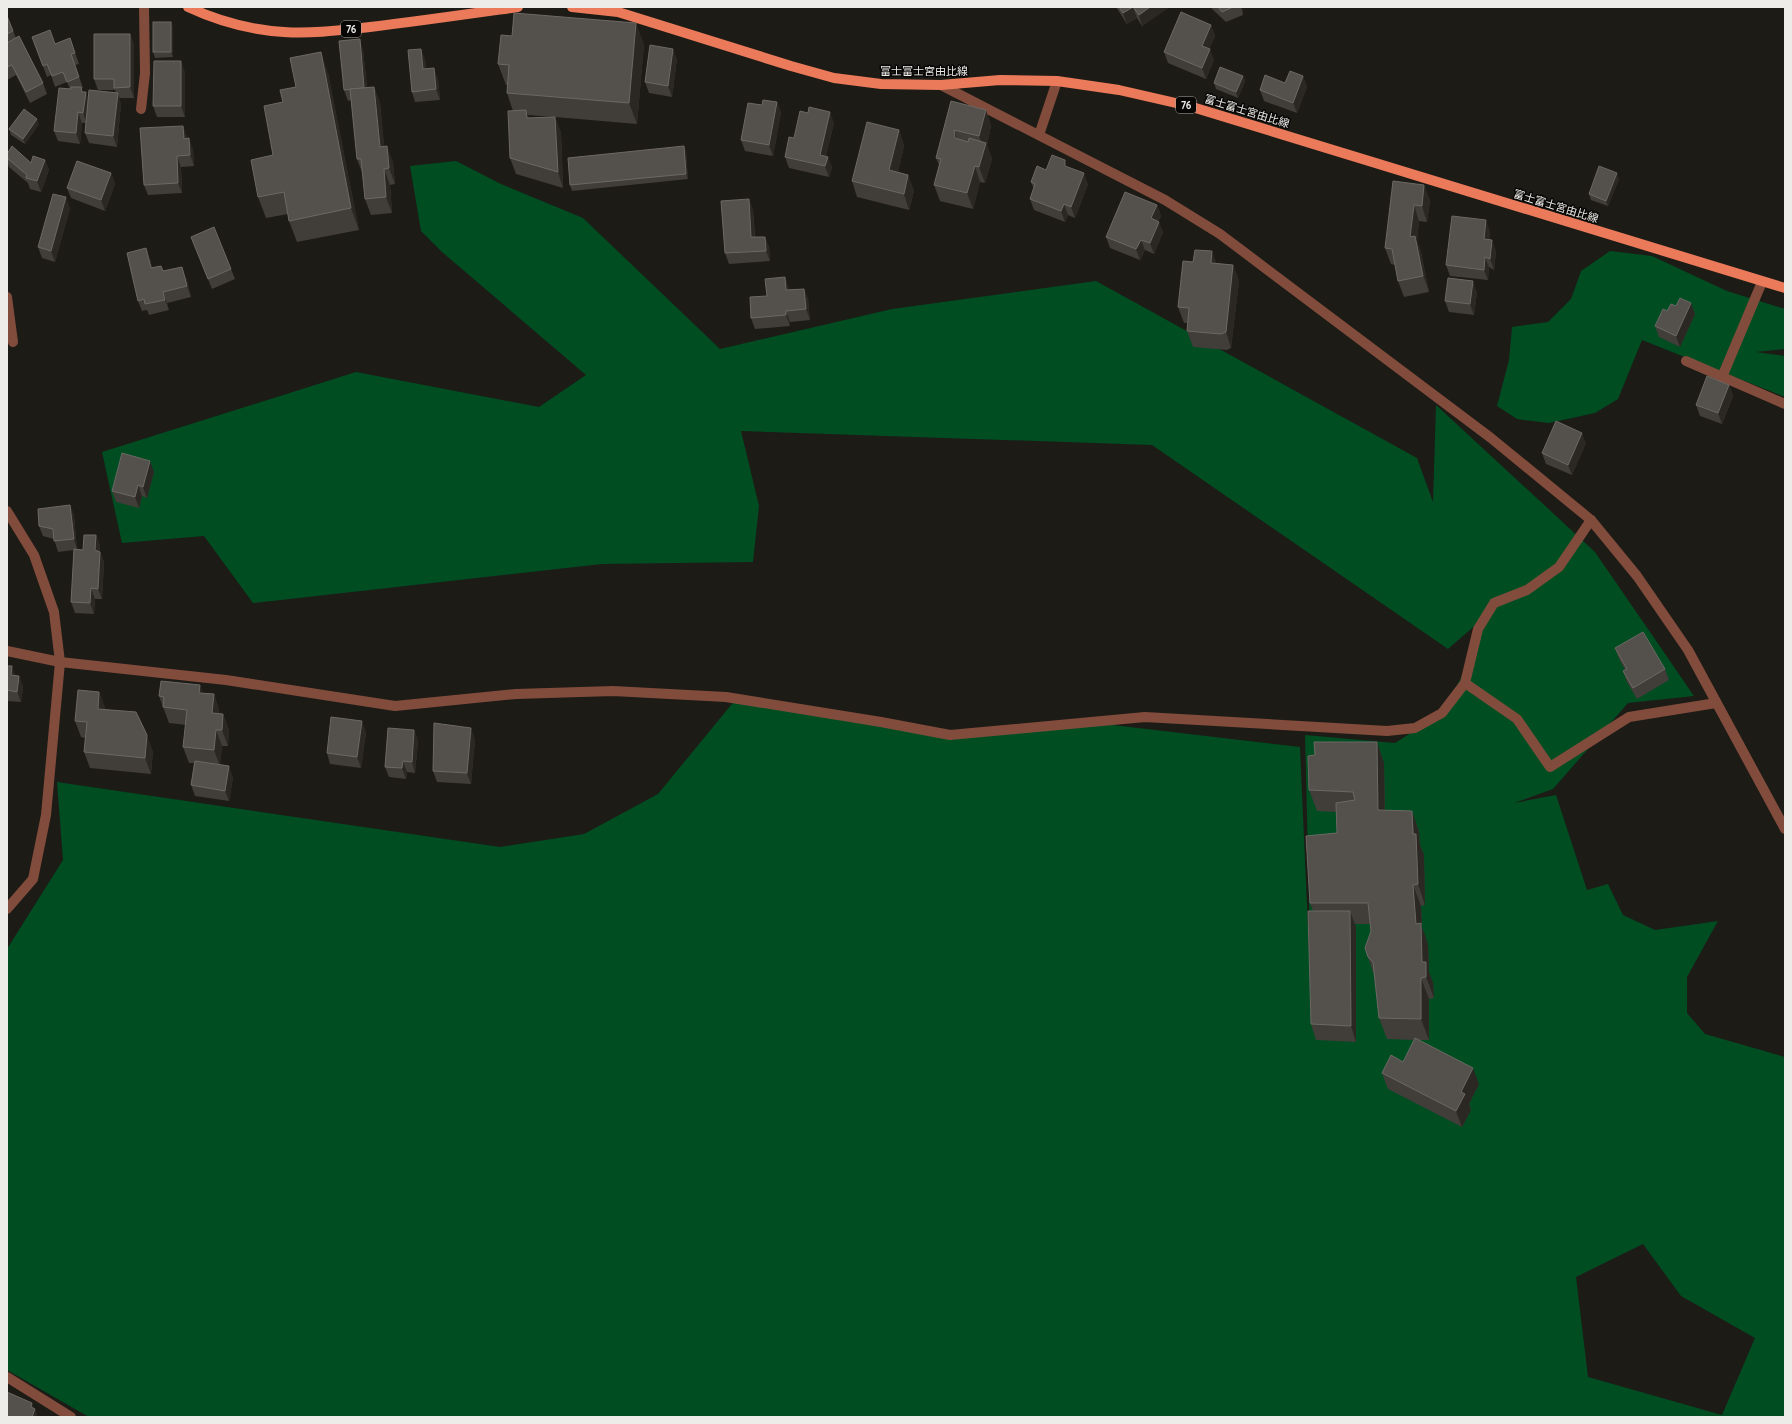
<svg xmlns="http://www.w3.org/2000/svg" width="1792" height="1424" font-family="Quicksand,'Noto Sans JP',sans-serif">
  <rect width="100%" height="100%" fill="#1d1b16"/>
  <g fill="#004d22" fill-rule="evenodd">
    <path d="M456,161L501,184L583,218L720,349L892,309L1096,281L1417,458L1433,502L1436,405L1595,552L1694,696L1628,703L1553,789L1514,803L1556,795L1587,890L1608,884L1623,915L1655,930L1718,921L1687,977V1013L1705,1034L1785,1057V1417H89L7,1370V949L63,860L57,782L500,847L584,834L658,794L736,699L950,735L1087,722L1300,747L1312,1019L1305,735L1395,743L1442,713L1470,661L1486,616L1448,649L1152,445L741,431L759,506L753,562L602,564L253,603L204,536L122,543L102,452L356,372L539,407L586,375L442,252L421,231L410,166ZM1643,1244L1681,1296L1755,1338L1722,1415L1588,1377L1576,1277Z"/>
    <path d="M1610,251L1652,256L1727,291L1785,309V349L1756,352L1785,356V397L1642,340L1618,399L1595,413L1549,423L1517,419L1497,406L1509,360L1512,327L1548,322L1571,299L1581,271Z"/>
  </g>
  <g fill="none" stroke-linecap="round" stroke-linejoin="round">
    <g stroke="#824c3c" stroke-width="10">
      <path d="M941,85L1165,200L1220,234L1491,438L1591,520L1637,576L1688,650L1785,829"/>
      <path d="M141,109L145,73L144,7"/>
      <path d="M1039,135L1057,81"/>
      <path d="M7,297L13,342"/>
      <path d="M1686,361L1785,404"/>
      <path d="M1722,377L1762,282"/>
      <path d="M7,511L34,555L54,612L60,662L46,815L33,879L7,909"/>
      <path d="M7,651L60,662L226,680L395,706L516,694L613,691L726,697L881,722L950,735L1145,717L1387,731L1415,728L1442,713L1465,683L1478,629L1494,603L1527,590L1559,567L1591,520"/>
      <path d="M1465,683L1517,719L1550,767L1629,717L1716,703"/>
      <path d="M7,1377L71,1417"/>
    </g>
    <g stroke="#eb7a5a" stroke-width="10">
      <path d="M188,7C218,21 251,30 284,32C312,34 342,30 370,27C419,21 468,14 518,7"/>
      <path d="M572,7L618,12L791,66L834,78L881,84L941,85L1000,80L1057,81L1119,90L1189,106L1785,288"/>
    </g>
  </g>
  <g fill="#413d38" fill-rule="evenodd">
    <path d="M1116,7H1168V8L1142,26L1137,18L1127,24Z"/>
    <path d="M1210,7H1242L1243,15L1226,22Z"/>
    <path d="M7,16L16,38L43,83L47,94L30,103L16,75L7,80Z"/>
    <path d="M171,22L173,27V57L155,58L153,52Z"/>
    <path d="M1211,25L1215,36L1209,49L1214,60L1206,79L1168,63L1164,52Z"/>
    <path d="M130,34L134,45V98H119L121,104L117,147L89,143L85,133L86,123H82L80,144L58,141L54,131L70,89L67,82L55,87L51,75L47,77L32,37L55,44L70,38L79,64L75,65L83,88L81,89L82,92H86L88,100L116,93L115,90H98L94,79Z"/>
    <path d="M644,44L637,124L555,117L561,133L563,188L516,174L510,158L513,111L507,93V85H506L498,64ZM528,115L553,117L529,118Z"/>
    <path d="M363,50L367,87H374L380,103L384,146L393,162L395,184L390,185L392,213L371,215L365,199L363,175L357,159L351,100L348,101L344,90Z"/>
    <path d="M425,59L426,69L438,79L440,100L415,102L412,92Z"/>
    <path d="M677,59L672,97L649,93L645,82Z"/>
    <path d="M185,72V117H157L153,106Z"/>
    <path d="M328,73L359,230L297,242L289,221L288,214L266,218L258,197L273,155L283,102L296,87Z"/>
    <path d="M1243,76L1245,81L1238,98L1216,89L1214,83Z"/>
    <path d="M1303,76L1307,87L1297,113L1264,101L1260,90L1285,83Z"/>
    <path d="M951,101L986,110L991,126L987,145L992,159L985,183L980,182L973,209L940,201L934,185L939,165L936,158Z"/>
    <path d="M777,102L781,113L773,156L745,151L741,140L762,105Z"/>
    <path d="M834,123L826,156L832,167L829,177L789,168L785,157L794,138Z"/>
    <path d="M39,124L25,144L11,135L9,129Z"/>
    <path d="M183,126L187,138L193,149L194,166L181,167L182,193L148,195L144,185Z"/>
    <path d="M899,130L904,146L898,172L908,175L914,191L909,210L857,197L852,181Z"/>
    <path d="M684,146L686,152L688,179L572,191L570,185Z"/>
    <path d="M7,154L31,163L45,160L49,170L41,192L30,189L28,183L9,167L7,161Z"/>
    <path d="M1068,167L1088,184L1075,218L1068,215L1065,222L1034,210L1030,199L1034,189L1031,182L1046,170Z"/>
    <path d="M111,173L115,184L105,211L71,198L67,188Z"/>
    <path d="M1619,179L1608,206L1591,200L1589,194Z"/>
    <path d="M1424,185L1430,201L1427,222L1419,221L1417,241L1421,252L1429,292L1404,297L1398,281L1395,265L1391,264L1385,248Z"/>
    <path d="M1157,205L1161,216L1158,222L1163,232L1154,254L1145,250L1140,260L1110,248L1106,237Z"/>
    <path d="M70,208L55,262L42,258L38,247Z"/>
    <path d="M753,209L755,237H765L769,247L770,261L729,264L725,253Z"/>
    <path d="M1490,231L1489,240L1496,251L1494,270L1489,267L1488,280L1450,276L1446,265Z"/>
    <path d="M191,237L231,269L235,279L212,289Z"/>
    <path d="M150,259L152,268L161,266L163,271L186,277L191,297L167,303L169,310L149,315L147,310L142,311L138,301Z"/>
    <path d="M1193,262L1216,263L1233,265L1239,281L1231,348L1227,350L1193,347L1187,331L1188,323H1184L1178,307Z"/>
    <path d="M785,277L789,290L804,289L808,299L810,320L790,322V326L755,329L751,318L767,296Z"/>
    <path d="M1477,292L1474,315L1449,312L1445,301Z"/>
    <path d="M1691,303L1695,314L1680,347L1659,337L1655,326L1667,311L1676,306Z"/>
    <path d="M1729,385L1733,396L1722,424L1700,416L1696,405Z"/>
    <path d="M1586,443L1572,475L1546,464L1542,453Z"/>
    <path d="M154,472L147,498L142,496L139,508L116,502L112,491Z"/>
    <path d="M70,505L74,516L77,549L83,550L96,535L100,546V552L104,562L102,599H95L94,614L75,613L71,602L74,550L58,552L54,539L43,536L39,526Z"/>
    <path d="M1615,648L1665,669L1669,680L1637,699L1627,682L1623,671L1625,670L1619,659Z"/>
    <path d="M7,666L16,676H19L23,687L21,702L7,701Z"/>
    <path d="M99,692L105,708V710L153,751L151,774L90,768L84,752L85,738L81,737L75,721Z"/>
    <path d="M203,693L214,694L219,710V714H223L229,730L228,746H222L220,764L233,777L229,801L195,796L191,785L194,763H189L183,747L186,725L169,723L159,696Z"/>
    <path d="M414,730L418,741L415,773L407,772L406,779L389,777L385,767Z"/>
    <path d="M366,732L361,768L330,764L327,753Z"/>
    <path d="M475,739L471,784L437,782L433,771Z"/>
    <path d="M1384,763L1385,810L1412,811L1419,832L1420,845L1424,855L1425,905L1421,906L1422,927L1428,944L1429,972L1433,983L1434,998L1429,999V1040H1418L1479,1084L1469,1104L1471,1110L1462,1127L1388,1089L1382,1073L1403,1062L1414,1040L1387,1039L1379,1018L1374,975L1365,948L1371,931L1370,924H1355L1356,927V1042L1316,1040L1311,1024L1313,911L1310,903L1337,833L1336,812L1317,811L1309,790Z"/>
  </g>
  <g fill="#2b2823">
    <path d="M1133,7L1137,18L1127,24L1123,13Z"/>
    <path d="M1150,7H1168V8L1142,26L1139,15Z"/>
    <path d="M1241,7H1242L1243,15Z"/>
    <path d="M171,22L173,27V57L171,52Z"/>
    <path d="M636,23L644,44L637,124L629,103Z"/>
    <path d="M1211,25L1215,36L1206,57L1202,46Z"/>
    <path d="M130,34L134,45V98L130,87Z"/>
    <path d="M360,39L363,50L368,98L364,88Z"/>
    <path d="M421,49L425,59L427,80L423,69Z"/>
    <path d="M673,49L677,59L672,97L668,86Z"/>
    <path d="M1210,49L1214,60L1206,79L1202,68Z"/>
    <path d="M321,52L328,73L359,230L351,208Z"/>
    <path d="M181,61L185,72V117L181,106Z"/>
    <path d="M434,68L438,79L440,100L436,89Z"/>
    <path d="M1243,76L1245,81L1238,98L1236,92Z"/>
    <path d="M1303,76L1307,87L1297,113L1293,103Z"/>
    <path d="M374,87L380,103L386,163L380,147Z"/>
    <path d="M86,92L90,103L87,123L83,113Z"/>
    <path d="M118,93L121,104L117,147L113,136Z"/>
    <path d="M777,102L781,113L773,156L769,145Z"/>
    <path d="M526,110L532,126L527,118Z"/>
    <path d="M986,110L991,126L987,145L992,159L985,183L979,167L984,150L979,136Z"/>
    <path d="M78,112L82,123L80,144L76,133Z"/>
    <path d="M830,112L834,123L824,166L820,155Z"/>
    <path d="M555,117L561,133L563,188L558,172Z"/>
    <path d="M37,119L39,124L25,144L23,139Z"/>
    <path d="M183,126L187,136L188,149L184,139Z"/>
    <path d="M899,130L904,146L895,186L889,170Z"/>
    <path d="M954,130L960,146L955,138Z"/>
    <path d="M189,138L193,149L194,166L190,155Z"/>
    <path d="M387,146L393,162L395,184L389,168Z"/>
    <path d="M684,146L686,152L688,179L686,174Z"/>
    <path d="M177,156L181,167L182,193L178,183Z"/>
    <path d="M828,157L832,167L829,177L825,166Z"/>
    <path d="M45,160L49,170L41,192L37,181Z"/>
    <path d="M975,166L980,182L973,209L967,193Z"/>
    <path d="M384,169L390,185L392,213L386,197Z"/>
    <path d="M111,173L115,184L105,211L101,200Z"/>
    <path d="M1084,173L1088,184L1075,218L1071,207Z"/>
    <path d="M1617,173L1619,179L1608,206L1606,201Z"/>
    <path d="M908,175L914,191L909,210L904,194Z"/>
    <path d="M1424,185L1430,201L1427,222L1422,206Z"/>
    <path d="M66,197L70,208L55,262L51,251Z"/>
    <path d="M749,199L753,209L755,248L751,237Z"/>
    <path d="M1064,204L1068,215L1065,222L1061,211Z"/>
    <path d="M1157,205L1161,216L1155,229L1151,218Z"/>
    <path d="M1414,205L1419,221L1417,241L1421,252L1429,292L1410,237Z"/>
    <path d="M1486,220L1490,231L1488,250L1484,239Z"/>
    <path d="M1159,222L1163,232L1154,254L1150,243Z"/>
    <path d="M765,237L769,247L770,261L766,251Z"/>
    <path d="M1141,240L1145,250L1140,260L1136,249Z"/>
    <path d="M1492,240L1496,251L1494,270L1490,259Z"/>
    <path d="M146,248L150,259L155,279L151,268Z"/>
    <path d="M1212,251L1218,267L1211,263Z"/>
    <path d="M1485,257L1489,267L1488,280L1484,270Z"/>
    <path d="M1233,265L1239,281L1231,348L1226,332Z"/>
    <path d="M182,267L186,277L191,297L187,286Z"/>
    <path d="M785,277L789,288L790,301L786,290Z"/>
    <path d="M1473,281L1477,292L1474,315L1470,304Z"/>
    <path d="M804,289L808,299L810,320L806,309Z"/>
    <path d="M163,292L167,303L169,310L165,300Z"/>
    <path d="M1691,303L1695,314L1680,347L1676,336Z"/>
    <path d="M786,311L790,322V326L786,315Z"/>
    <path d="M1729,385L1733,396L1722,424L1718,413Z"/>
    <path d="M1582,433L1586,443L1572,475L1568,465Z"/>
    <path d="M150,461L154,472L147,498L143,487Z"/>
    <path d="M138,485L142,496L139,508L135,497Z"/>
    <path d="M70,505L74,516L77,550L74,539Z"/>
    <path d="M96,535L100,546L99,561L95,550Z"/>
    <path d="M100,552L104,562L102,599L98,589Z"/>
    <path d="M91,588L95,599L94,614L90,603Z"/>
    <path d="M12,666L16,677L11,675Z"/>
    <path d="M19,676L23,687L21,702L17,692Z"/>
    <path d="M200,685L206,701L199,693Z"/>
    <path d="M99,692L105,708L104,725L98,709Z"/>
    <path d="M214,694L219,710L218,729L212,713Z"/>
    <path d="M223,714L229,730L228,746L222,730Z"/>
    <path d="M362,721L366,732L361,768L357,757Z"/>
    <path d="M471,728L475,739L471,784L467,773Z"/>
    <path d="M216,730L222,746L220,766L214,750Z"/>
    <path d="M414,730L418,741L415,773L412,762Z"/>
    <path d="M147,735L153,751L151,774L145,758Z"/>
    <path d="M1377,742L1384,763L1385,831L1378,810Z"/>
    <path d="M403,761L407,772L406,779L402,768Z"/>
    <path d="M229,766L233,777L229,801L225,791Z"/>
    <path d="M1412,811L1419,832L1420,845L1424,855L1425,905L1418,884Z"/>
    <path d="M1413,885L1421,906L1422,927L1428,944L1429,972L1433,983L1434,998L1426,977L1422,962L1416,924Z"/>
    <path d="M1350,911L1356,927V1042L1351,1026Z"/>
    <path d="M1421,978L1429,999V1040L1421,1019Z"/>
    <path d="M1473,1068L1479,1084L1469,1104L1471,1110L1462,1127L1456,1111L1461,1092Z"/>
    <path d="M32,1403L35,1410V1409L38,1417H32L31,1407Z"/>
  </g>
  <g fill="#54504b" stroke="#6c6864">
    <path d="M1119,7H1133L1123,13Z"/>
    <path d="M1133,7H1150L1139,15Z"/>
    <path d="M1218,7H1233L1222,12Z"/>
    <path d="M1181,12L1211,25L1202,46L1210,49L1202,68L1164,52Z"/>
    <path d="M514,13L636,23L629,103L507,93L509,65L498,64L501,35L512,36Z"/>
    <path d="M7,16L13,31L7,34Z"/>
    <rect x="153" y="22" width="18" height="30"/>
    <path d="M50,30L55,44L70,38L75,53L71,54L79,77L67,82L63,72L52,76L47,64L43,66L32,37Z"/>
    <path d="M94,34H130V87L114,88V79H94Z"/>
    <path d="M19,36L43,83L26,92L12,65L7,67V43Z"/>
    <path d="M360,39L364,88L344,90L339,41Z"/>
    <path d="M650,45L673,49L668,86L645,82Z"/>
    <path d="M421,49L423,69L434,68L436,89L412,92L408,50Z"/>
    <path d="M321,52L351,208L289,221L284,192L258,197L251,160L273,155L264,106L283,102L280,90L296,87L290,58Z"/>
    <path d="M154,61H181V106H153Z"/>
    <path d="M1220,67L1243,76L1236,92L1214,83Z"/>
    <path d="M1290,71L1303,76L1293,103L1260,90L1265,75L1285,83Z"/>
    <path d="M71,87H81L82,92H86L83,113L78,112L76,133L54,131L59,88L71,89Z"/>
    <path d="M374,87L380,147L387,146L389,168L384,169L386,197L365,199L361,159H357L350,89Z"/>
    <path d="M89,90L118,93L113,136L85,133Z"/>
    <path d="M763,100L777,102L769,145L741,140L748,103L762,105Z"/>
    <path d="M951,101L986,110L979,136L954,130L955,138L968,142L969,138L986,143L979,167L975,166L967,193L934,185L941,159L936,158Z"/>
    <path d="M809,107L830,112L820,155L828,157L825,166L785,157L789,137L794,138L800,111L808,113Z"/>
    <path d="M24,109L37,119L23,139L9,129Z"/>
    <path d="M526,110L527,118L555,117L558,172L510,158L508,111Z"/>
    <path d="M867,122L899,130L889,170L908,175L904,194L852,181Z"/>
    <path d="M183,126L184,139L189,138L190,155L177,156L178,183L144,185L140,128Z"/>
    <path d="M12,146L31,163L33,156L45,160L37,181L26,178L27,175L7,158V154Z"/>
    <path d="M684,146L686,174L570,185L568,158Z"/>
    <path d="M1052,155L1065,160V166L1084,173L1071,207L1064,204L1061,211L1030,199L1035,184L1031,182L1037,166L1046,170Z"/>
    <path d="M77,161L111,173L101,200L67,188Z"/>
    <path d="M1599,166L1617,173L1606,201L1589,194Z"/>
    <path d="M1393,181L1424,185L1422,206L1414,205L1410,237L1415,236L1423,276L1398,281L1392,249L1385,248Z"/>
    <path d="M1125,192L1157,205L1151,218L1159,222L1150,243L1141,240L1136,249L1106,237Z"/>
    <path d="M53,194L66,197L51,251L38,247Z"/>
    <path d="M749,199L751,237H765L766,251L725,253L721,201Z"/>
    <path d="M1452,216L1486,220L1484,239L1492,240L1490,259L1485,257L1484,270L1446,265Z"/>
    <path d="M214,227L231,269L208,279L191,237Z"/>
    <path d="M146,248L151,268L161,266L163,271L182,267L187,286L163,292L165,300L145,304L144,299L138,301L127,253Z"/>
    <path d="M1195,250L1212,251L1211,263L1233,265L1226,332L1221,334L1187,331L1189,308L1178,307L1183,261L1193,262Z"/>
    <path d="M785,277L786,290L804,289L806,309L786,311V315L751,318L750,297L767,296L765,279Z"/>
    <path d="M1448,278L1473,281L1470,304L1445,301Z"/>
    <path d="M1680,298L1691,303L1676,336L1655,326L1663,309L1667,311L1671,304L1676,306Z"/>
    <path d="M1707,376L1729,385L1718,413L1696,405Z"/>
    <path d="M1556,421L1582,433L1568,465L1542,453Z"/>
    <path d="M122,453L150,461L143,487L138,485L135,497L112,491Z"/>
    <path d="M70,505L74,539L54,541L53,529L39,526L38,509Z"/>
    <path d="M84,535H96L95,550L100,552L98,589L91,588L90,603L71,602L74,549L83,550Z"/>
    <path d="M1643,632L1665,669L1633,688L1623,671L1627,669L1615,648Z"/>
    <path d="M7,666H12L11,675L19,676L17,692L7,690Z"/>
    <path d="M161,681L200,685L199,693L214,694L212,713L223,714L222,730H216L214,750L183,747L187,710L163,707L164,697L159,696Z"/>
    <path d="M78,690L99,692L98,709L136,712L147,735L145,758L84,752L87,722L75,721Z"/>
    <path d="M331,717L362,721L357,757L327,753Z"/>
    <path d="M434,723L471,728L467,773L433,771Z"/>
    <path d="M388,728L414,730L412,762L403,761L402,768L385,767Z"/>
    <path d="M1314,742H1377L1378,810L1412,811L1413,834H1416L1418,884L1413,885L1416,924L1421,923L1422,962H1426V977L1421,978V1019L1379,1018L1373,962L1368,957L1365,948L1371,931L1368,903H1310L1306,836L1337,833L1336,803L1355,800L1353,792L1309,790L1308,756L1315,755Z"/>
    <path d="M195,761L229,766L225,791L191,785Z"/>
    <path d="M1308,911H1350L1351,1026L1311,1024Z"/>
    <path d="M1415,1038L1473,1068L1461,1092L1465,1094L1456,1111L1382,1073L1391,1055L1403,1062Z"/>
    <path d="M7,1392L32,1403L31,1407L35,1409L32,1417H7Z"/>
  </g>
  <g text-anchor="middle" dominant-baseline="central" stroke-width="3" stroke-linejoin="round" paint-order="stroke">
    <g fill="#070604" stroke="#a9a7a4" stroke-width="1">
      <rect x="341" y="21" width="20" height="16" rx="3"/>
      <rect x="1176" y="97" width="20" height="16" rx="3"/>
    </g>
    <g font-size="10" font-weight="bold" fill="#eeece9">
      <text x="351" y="29">76</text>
      <text x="1186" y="105">76</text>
    </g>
    <g font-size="11" fill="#eeece9" stroke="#070604">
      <text x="924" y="71">富士富士宮由比線</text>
      <text transform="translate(1247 111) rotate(17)">富士富士宮由比線</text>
      <text transform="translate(1556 206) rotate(17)">富士富士宮由比線</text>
    </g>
  </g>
  <rect width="1792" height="1424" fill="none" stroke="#eeece9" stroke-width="16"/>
</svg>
